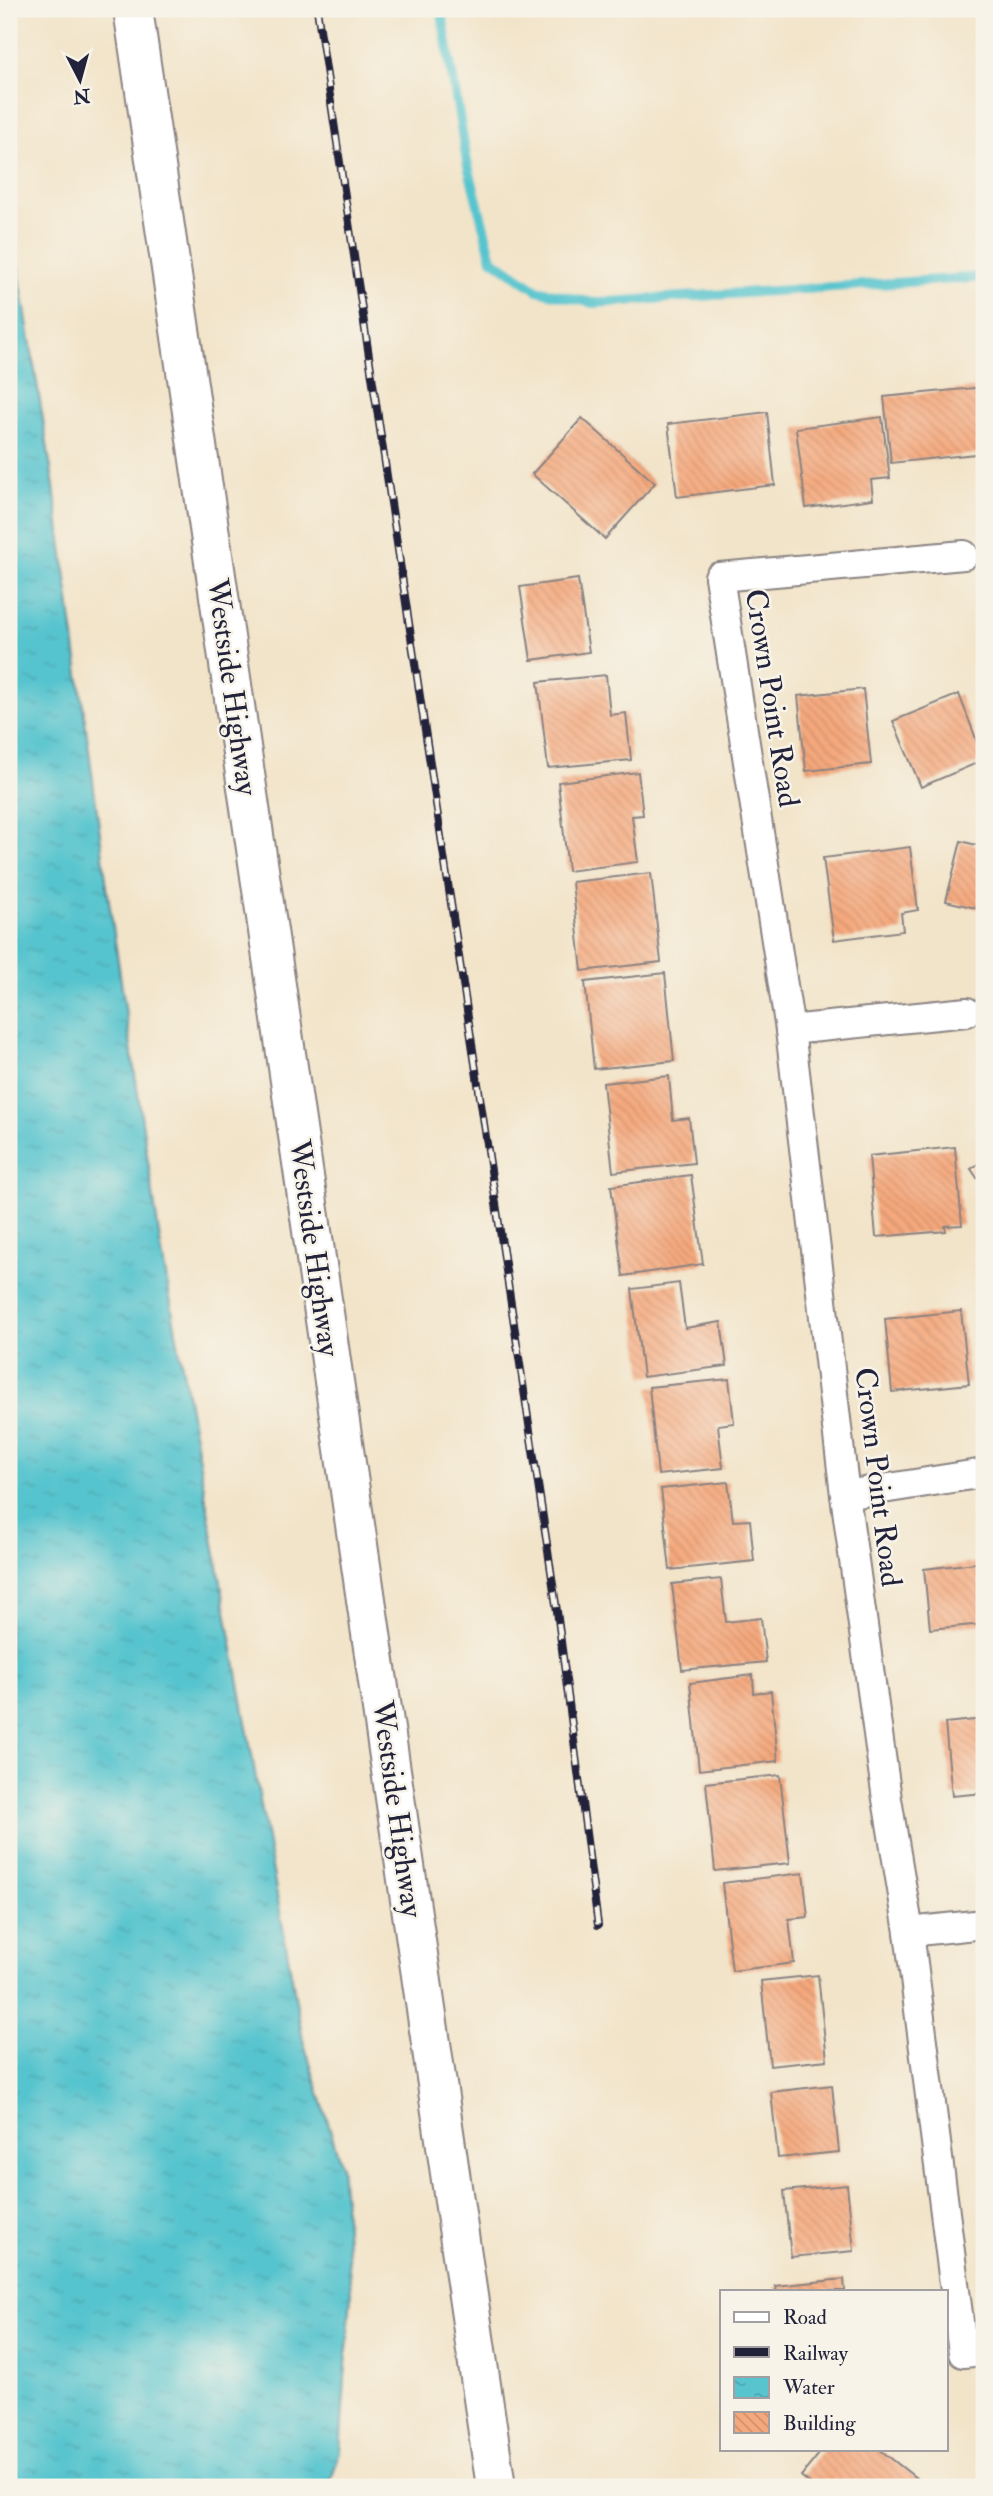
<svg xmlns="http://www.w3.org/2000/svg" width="993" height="2496" font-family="'IM FELL Double Pica',serif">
  <defs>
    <pattern id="water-ripples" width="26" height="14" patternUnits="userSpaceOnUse" patternTransform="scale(1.75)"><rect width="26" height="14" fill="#57c4ce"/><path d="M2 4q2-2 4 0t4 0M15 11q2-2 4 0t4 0" fill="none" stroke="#4ba8b2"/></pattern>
    <pattern id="building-back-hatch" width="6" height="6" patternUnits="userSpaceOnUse" patternTransform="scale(1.75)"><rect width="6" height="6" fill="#f5a87c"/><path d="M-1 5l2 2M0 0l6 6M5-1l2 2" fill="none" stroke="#d2906c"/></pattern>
  </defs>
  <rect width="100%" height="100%" fill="#f7f3e8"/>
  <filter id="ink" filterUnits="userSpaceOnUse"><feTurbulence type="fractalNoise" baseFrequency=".0143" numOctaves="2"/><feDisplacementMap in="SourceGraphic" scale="14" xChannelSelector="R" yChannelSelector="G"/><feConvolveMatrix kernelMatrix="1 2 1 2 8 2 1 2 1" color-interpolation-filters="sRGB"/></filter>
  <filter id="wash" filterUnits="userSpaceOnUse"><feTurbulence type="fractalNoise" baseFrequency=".00686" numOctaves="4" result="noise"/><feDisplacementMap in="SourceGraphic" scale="28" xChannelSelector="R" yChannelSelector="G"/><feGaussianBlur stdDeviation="1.57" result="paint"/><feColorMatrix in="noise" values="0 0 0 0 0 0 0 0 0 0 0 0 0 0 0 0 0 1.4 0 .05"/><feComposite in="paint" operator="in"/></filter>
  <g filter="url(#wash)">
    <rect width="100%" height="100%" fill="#f2e4c9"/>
    <path fill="url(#water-ripples)" stroke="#3c7384" stroke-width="2" d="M9,211L54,487L108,894L161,1248L303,2040L341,2165L351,2294L340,2451L329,2487H9Z"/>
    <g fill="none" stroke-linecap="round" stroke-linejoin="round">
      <path stroke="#57c4ce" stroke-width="10" d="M441,9L467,162L492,259L537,290L593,303L984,277"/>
    </g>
    <g id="blocks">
      <g fill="url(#building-back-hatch)">
        <path d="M984,387V453L891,463L884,397Z"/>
        <path d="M767,412L775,485L677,497L668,424Z"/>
        <path d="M882,417L890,478L871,480L873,499L806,508L796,428Z"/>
        <path d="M582,418L655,483L605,539L532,474Z"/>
        <path d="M578,579L589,652L531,660L520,587Z"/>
        <path d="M606,675L610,715L626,713L631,760L548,768L538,682Z"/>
        <path d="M863,689L871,764L806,771L798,696Z"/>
        <path d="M959,694L984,760L921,787L893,721Z"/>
        <path d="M638,772L643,815L632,816L638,862L568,871L558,782Z"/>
        <path d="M961,841L984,847V910L946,901Z"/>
        <path d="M910,847L918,910L901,913L903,931L834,940L823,858Z"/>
        <path d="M651,873L661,962L582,971L572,882Z"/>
        <path d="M665,973L674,1061L594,1069L585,982Z"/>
        <path d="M669,1076L673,1120L689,1118L694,1163L613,1172L603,1083Z"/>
        <path d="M955,1147L962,1225L945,1226L946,1231L876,1237L869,1156Z"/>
        <path d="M984,1160V1188L971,1169Z"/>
        <path d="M691,1175L703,1264L623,1276L611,1186Z"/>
        <path d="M679,1283L685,1328L721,1322L727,1366L643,1377L632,1289Z"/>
        <path d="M961,1311L969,1384L892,1392L885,1319Z"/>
        <path d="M729,1379L734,1423L718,1425L723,1468L658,1475L649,1387Z"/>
        <path d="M728,1482L733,1521L750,1520L754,1561L670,1570L661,1489Z"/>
        <path d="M984,1562V1624L930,1629L924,1569Z"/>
        <path d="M721,1579L726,1622L761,1618L766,1662L682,1670L672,1584Z"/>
        <path d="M753,1675L754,1693L771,1691L778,1761L699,1770L690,1683Z"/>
        <path d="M984,1719V1793L952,1796L945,1723Z"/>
        <path d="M780,1775L790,1863L715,1871L706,1783Z"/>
        <path d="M803,1873L808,1917L789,1919L794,1963L732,1971L722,1883Z"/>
        <path d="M818,1975L827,2060L770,2066L761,1981Z"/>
        <path d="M832,2085L839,2152L778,2158L771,2092Z"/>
        <path d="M847,2185L854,2251L791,2257L784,2191Z"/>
        <path d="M844,2279L845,2291H776L775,2286Z"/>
        <path d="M823,2449H879L921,2482L917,2487H814L801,2476Z"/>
      </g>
    </g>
  </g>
  <g filter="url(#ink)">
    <use href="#blocks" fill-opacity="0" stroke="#8a8382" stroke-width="2"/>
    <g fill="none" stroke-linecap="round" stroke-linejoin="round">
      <defs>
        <g id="minor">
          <path d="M964,555L719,577L790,1030L845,1495L887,1799L909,1932L963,2353L984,2351"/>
          <path d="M790,1030L967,1012"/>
          <path d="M845,1495L984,1473"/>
          <path d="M909,1932L984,1924"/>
        </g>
        <path id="secondary" d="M133,9L496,2487"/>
      </defs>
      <use href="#minor" stroke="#8a8382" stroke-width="32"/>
      <use href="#secondary" stroke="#8a8382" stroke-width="42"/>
      <use href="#minor" stroke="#fff" stroke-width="28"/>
      <use href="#secondary" stroke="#fff" stroke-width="38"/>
      <defs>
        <path id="rail" d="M317,9L557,1611L598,1925"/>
      </defs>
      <use href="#rail" stroke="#22223b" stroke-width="8"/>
      <use href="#rail" stroke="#f7f3e8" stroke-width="5" stroke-dasharray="16" stroke-linecap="butt"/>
    </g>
  </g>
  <g text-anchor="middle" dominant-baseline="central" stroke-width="5" stroke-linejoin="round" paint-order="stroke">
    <g font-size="30" fill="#22223b" stroke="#f7f3e8">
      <text transform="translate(232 687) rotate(82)">Westside Highway</text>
      <text transform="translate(772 698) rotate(81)">Crown Point Road</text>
      <text transform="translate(314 1248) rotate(82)">Westside Highway</text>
      <text transform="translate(878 1477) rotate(83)">Crown Point Road</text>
      <text transform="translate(397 1809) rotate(82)">Westside Highway</text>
    </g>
  </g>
  <rect width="993" height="2496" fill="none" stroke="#f7f3e8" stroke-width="35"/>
  <rect x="720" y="2290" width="228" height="161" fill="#f7f3e8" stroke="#a29fa3" stroke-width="2"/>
  <rect x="734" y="2312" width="35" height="10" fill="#ffffff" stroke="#a29fa3" stroke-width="2"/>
  <text x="783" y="2324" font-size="21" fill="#22223b">Road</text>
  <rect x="734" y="2347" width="35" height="10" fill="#22223b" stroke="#a29fa3" stroke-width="2"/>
  <text x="783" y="2360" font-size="21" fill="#22223b">Railway</text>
  <rect x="734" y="2377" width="35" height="21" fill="url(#water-ripples)" stroke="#a29fa3" stroke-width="2"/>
  <text x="783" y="2394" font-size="21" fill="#22223b">Water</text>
  <rect x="734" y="2412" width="35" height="21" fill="url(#building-back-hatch)" stroke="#a29fa3" stroke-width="2"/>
  <text x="783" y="2430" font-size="21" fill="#22223b">Building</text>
  <g transform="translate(80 80) rotate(174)" stroke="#f7f3e8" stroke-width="5" paint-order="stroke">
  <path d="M0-5L12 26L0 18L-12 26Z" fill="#22223b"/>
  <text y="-10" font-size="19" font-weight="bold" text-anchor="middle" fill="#22223b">N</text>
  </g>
</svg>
